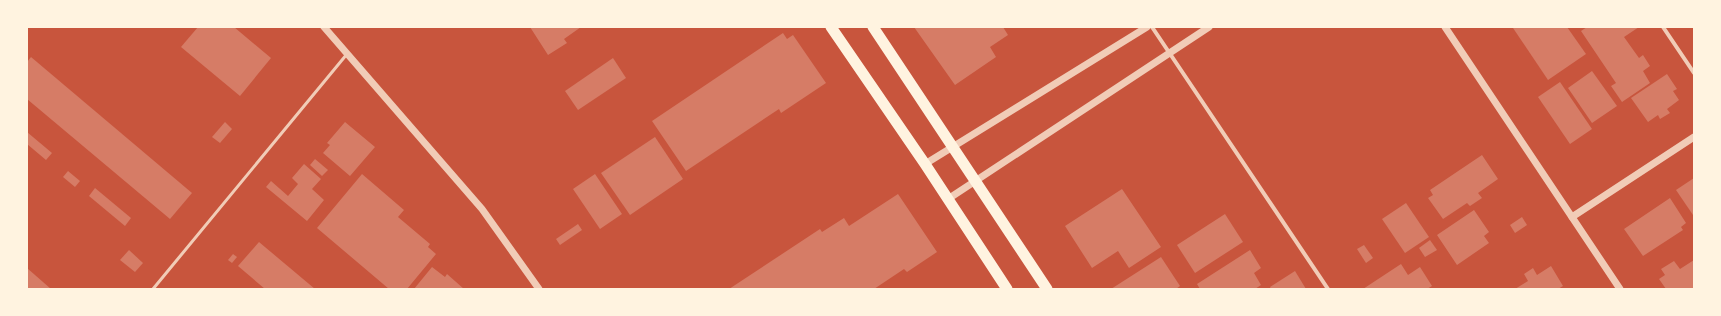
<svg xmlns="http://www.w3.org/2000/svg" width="1721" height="316" font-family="'Fira Sans Condensed',sans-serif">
  <rect width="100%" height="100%" fill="#c8553d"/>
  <g fill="#d67c66">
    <path d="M198,27H234L271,58L240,96L181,47Z"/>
    <path d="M530,27H581L564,39L567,43L548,55Z"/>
    <path d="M914,27H1003L1008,35L990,47L996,57L955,85Z"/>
    <path d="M1514,27H1567L1586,54L1548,80L1513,28Z"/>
    <path d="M1587,27H1639L1624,37L1639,58L1643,55L1650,66L1643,71L1650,83L1622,102L1611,86L1616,83L1581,31Z"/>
    <path d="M783,33L787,39L793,35L826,83L781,113L779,109L686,171L652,121Z"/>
    <path d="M31,57L192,193L170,219L27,99V62Z"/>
    <path d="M613,58L626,78L578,110L565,91Z"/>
    <path d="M1592,71L1617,106L1592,123L1568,88Z"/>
    <path d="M1667,74L1677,89L1673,91L1679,100L1667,109L1670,113L1660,119L1658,115L1648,122L1631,98Z"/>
    <path d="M1560,82L1592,129L1570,144L1538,97Z"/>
    <path d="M225,122L232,129L220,143L212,137Z"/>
    <path d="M345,122L375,147L350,176L323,153L330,145L327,143Z"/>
    <path d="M27,132L52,153L46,160L27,144Z"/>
    <path d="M655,137L683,179L630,215L601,173Z"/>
    <path d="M1482,155L1498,179L1478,193L1482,198L1470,206L1467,203L1443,219L1428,198L1433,195L1430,190Z"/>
    <path d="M315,159L328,170L322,176L310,165Z"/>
    <path d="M304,164L321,179L312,189L324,200L307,221L266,187L271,181L288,196L298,184L292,178Z"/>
    <path d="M68,171L80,181L75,187L63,177Z"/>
    <path d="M362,174L404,210L398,217L430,244L428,247L436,254L407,289H389L317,228Z"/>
    <path d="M595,174L622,214L600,229L573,189Z"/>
    <path d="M1694,178V214L1693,215L1676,190Z"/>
    <path d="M95,188L131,218L125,226L89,196Z"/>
    <path d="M1122,189L1161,247L1129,268L1118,251L1092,268L1065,226Z"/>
    <path d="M898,194L937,252L907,272L904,269L874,289H729L820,229L822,232L844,218L849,226Z"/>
    <path d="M1670,198L1686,223L1681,227L1683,230L1643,256L1624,229Z"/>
    <path d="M1406,203L1429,237L1405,253L1382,219Z"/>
    <path d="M1474,210L1489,232L1484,236L1489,243L1457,265L1437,235Z"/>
    <path d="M1225,214L1243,242L1195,273L1177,245Z"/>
    <path d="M1522,217L1527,225L1515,233L1510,225Z"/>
    <path d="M578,224L582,230L560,245L556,239Z"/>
    <path d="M1430,240L1437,250L1425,257L1419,248Z"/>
    <path d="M259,242L315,289H265L238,266Z"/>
    <path d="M1364,245L1373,258L1366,263L1357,249Z"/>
    <path d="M129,250L143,263L135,272L120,260Z"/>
    <path d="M1250,250L1261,268L1254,273L1261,285L1255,289H1200L1197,284Z"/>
    <path d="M233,254L237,257L232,263L228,260Z"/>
    <path d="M1161,257L1180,286L1176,289H1111Z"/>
    <path d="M1694,260V289H1666L1659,279L1665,275L1661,269L1674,261L1680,269Z"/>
    <path d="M1401,264L1408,275L1420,267L1432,286L1427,289H1363Z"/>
    <path d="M1551,266L1563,286L1558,289H1515L1528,281L1524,274L1533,268L1537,275Z"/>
    <path d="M432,267L445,277L447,274L464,289H414Z"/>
    <path d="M27,268L51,289H27Z"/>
    <path d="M1295,271L1306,289H1271L1270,287Z"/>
  </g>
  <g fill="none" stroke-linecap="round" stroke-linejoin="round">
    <path stroke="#f1ccb7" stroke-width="3" d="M153,289L347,54"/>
    <g stroke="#f1ccb7" stroke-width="4">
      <path d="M1152,27L1328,289"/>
      <path d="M1663,27L1694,73"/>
    </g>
    <g stroke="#f1ccb7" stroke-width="7">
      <path d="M324,27L482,209L539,289"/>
      <path d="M1445,27L1620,289"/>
      <path d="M925,164L1147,27"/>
      <path d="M948,199L1209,27"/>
      <path d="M1572,217L1694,137"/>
    </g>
    <g stroke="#fff3e0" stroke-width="11">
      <path d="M831,27L925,164L1007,289"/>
      <path d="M873,27L1047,289"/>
    </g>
  </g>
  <rect width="1721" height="316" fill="none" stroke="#fff3e0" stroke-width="56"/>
</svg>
